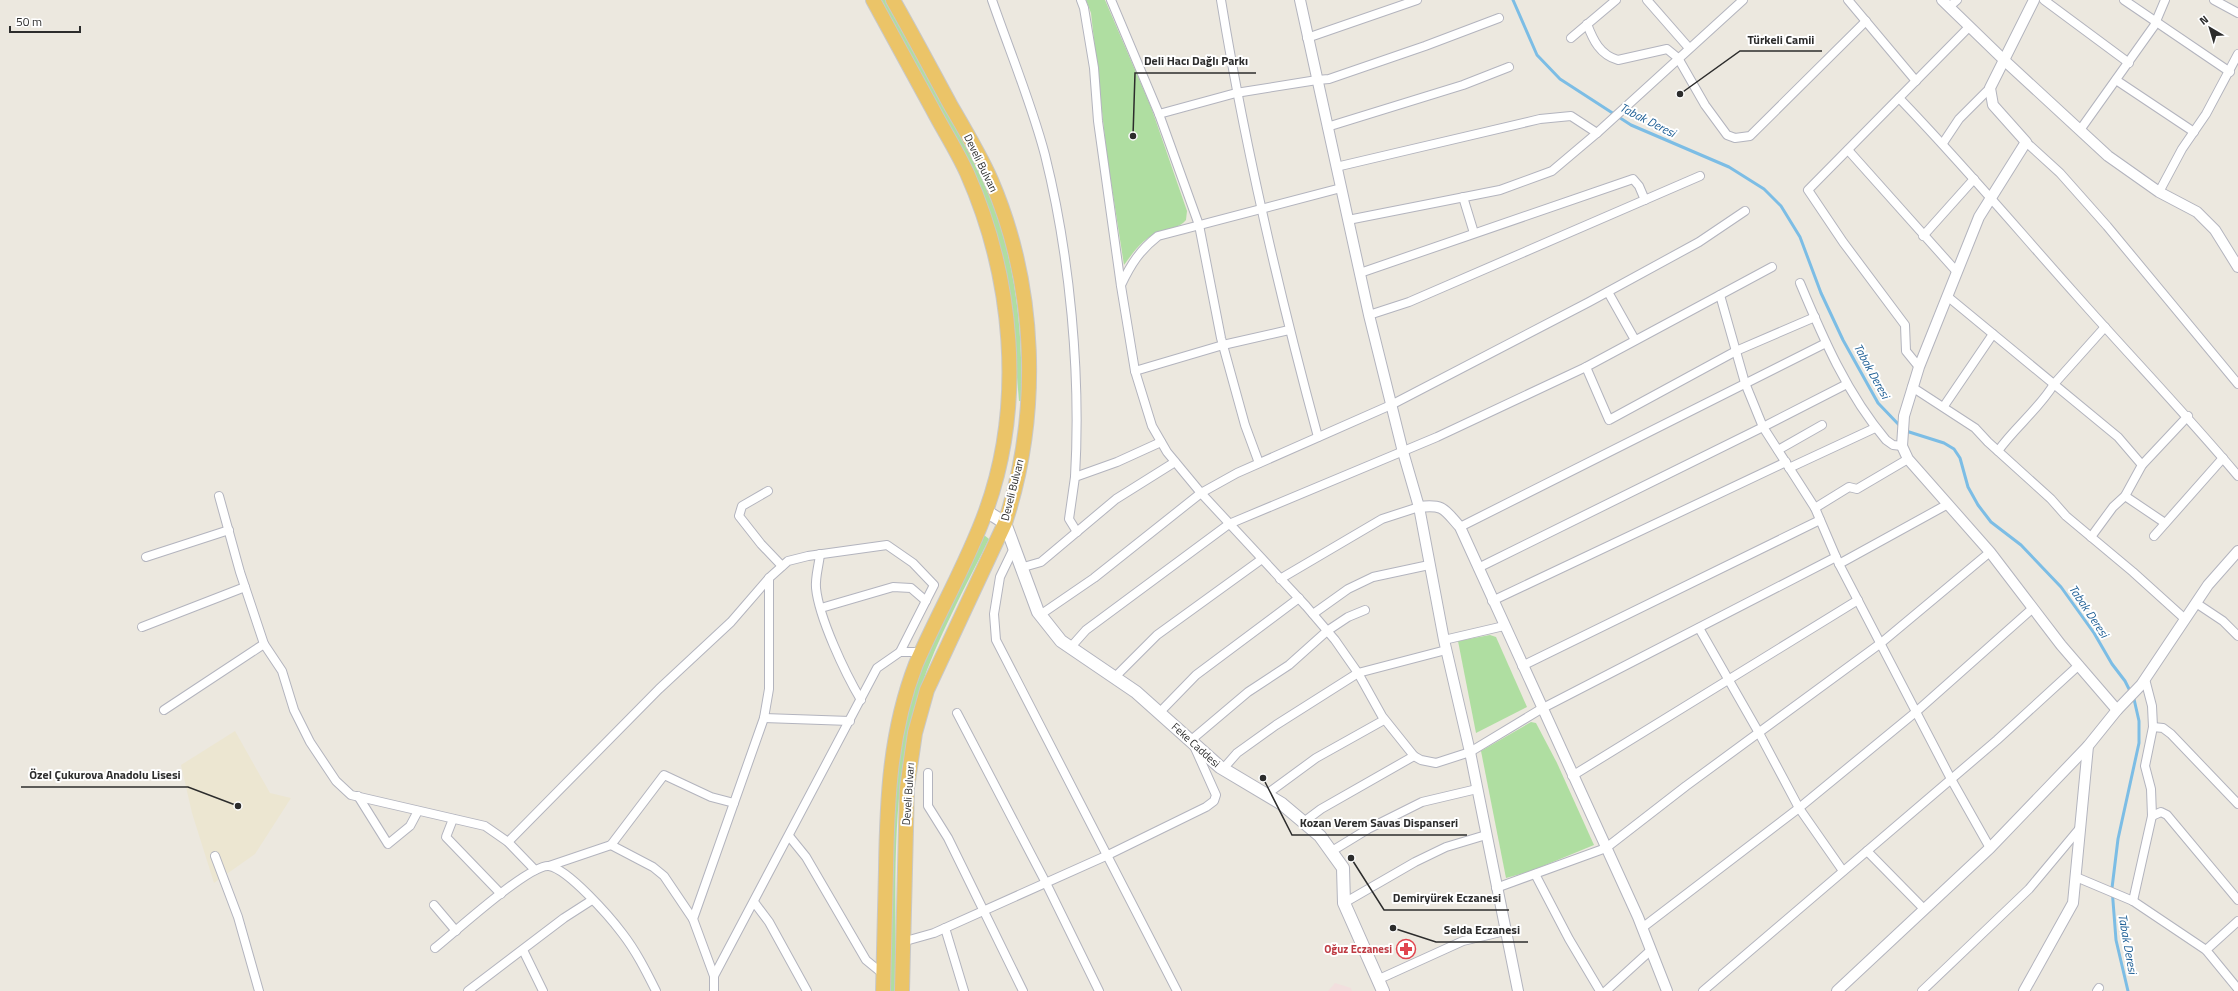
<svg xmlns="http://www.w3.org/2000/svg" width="2238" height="991" font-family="'Titillium Web',sans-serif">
  <rect width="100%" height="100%" fill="#ece8df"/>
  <path fill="#ece6d1" d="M235,731L270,793L291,798L255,854L214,883L192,813L181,765Z"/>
  <path fill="#f2dfde" d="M1335,983L1351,988L1352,991H1328Z"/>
  <g fill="#afdea1">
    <path d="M879,0H886C906,37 927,75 947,112C965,145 983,177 996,213C1017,274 1023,337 1021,401H1019L1010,295L1002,257Z"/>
    <path d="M1086,0H1105L1151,107L1187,211L1186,220C1179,228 1170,228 1161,231C1144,237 1134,251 1124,265L1107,156L1091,13Z"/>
    <path d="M984,535L989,539C965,588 937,638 920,690C889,783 896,894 896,991H889L892,840L898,748L917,677Z"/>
    <path d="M1490,635L1496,637L1527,707L1476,733L1458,641Z"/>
    <path d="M1531,722L1536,723L1557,763L1594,845L1531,871L1506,878L1481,751Z"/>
  </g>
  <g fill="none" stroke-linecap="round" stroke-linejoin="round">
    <g stroke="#7cbde5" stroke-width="3">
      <path d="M1513,0L1537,55L1560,79L1631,125L1729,167L1764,189L1781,206L1800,237L1821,293L1843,340L1878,403L1901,427"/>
      <path d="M1906,431L1944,443L1954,449L1960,458L1968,487L1978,505L1991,522L2021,545L2061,587L2094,633L2112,664L2125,681L2134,699L2139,721V743L2118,839L2112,888L2116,940L2128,991"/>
    </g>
    <defs>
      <g id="minor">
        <path d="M992,0C1010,52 1031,102 1045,155C1070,255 1081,375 1075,477"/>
        <path d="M1081,0L1084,8L1094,68L1098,121L1121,286L1135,371L1152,426L1167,452L1201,493L1306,606L1335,640L1358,673L1382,716L1414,756L1421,760L1436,763L1470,752L1541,709L1836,557"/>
        <path d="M1111,0L1159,114L1199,225L1221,338L1245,425L1259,463"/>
        <path d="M1221,0C1245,147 1279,293 1318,437"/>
        <path d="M1647,0L1689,48"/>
        <path d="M1848,0L1916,81"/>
        <path d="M2044,0L2129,63"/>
        <path d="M2124,0L2230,72"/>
        <path d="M2214,0L2238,13"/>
        <path d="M1949,7L1957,0"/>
        <path d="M1587,24C1593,40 1600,55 1618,60L1667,49L1678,58L1705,105L1727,135L1735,138L1750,136L1866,21"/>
        <path d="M1307,38L1417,0"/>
        <path d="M1571,38L1616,0"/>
        <path d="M2116,80L2194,132"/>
        <path d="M1899,98C1961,162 2018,230 2077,296C2130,356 2186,414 2238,476"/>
        <path d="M1159,114L1236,93L1317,80L1329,79L1425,46L1499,18"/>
        <path d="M1327,127L1463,85L1509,67"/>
        <path d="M2080,130L2154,26L2165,0"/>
        <path d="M2026,142L2060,173L2107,226L2238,384"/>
        <path d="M1943,143L1959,119L1990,88"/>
        <path d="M1848,150L1957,272"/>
        <path d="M1336,167L1540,119L1571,116L1597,133"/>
        <path d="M2159,192L2182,149L2206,114L2238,54"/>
        <path d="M1463,197L1474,233"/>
        <path d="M1348,220L1500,190L1552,171L1597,133L1743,0"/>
        <path d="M1923,236L1974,179"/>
        <path d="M1360,273L1633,179L1639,186L1645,200"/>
        <path d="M1800,283C1823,338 1847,394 1886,440L1893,445L1902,446"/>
        <path d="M1121,285C1131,264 1140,250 1158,236L1341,188"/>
        <path d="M1608,292L1635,340"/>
        <path d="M1720,295L1745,383L1763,427L1815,508L1839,564L1951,779L1990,848"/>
        <path d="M1947,296L2118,437L2142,465"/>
        <path d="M1369,315L1409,302L1700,176"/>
        <path d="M1586,367L1609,420L1736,351L1815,317"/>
        <path d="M1919,367L1906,351L1905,325L1843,242L1808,190L1969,27"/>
        <path d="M1135,371L1223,345L1289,330"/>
        <path d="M1912,387L1975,428L1988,442L2051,499L2066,516L2133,572L2185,619"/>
        <path d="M1944,406L1993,334"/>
        <path d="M1778,450L1822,425"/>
        <path d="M1998,451C2015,427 2039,409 2054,384L2105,327"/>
        <path d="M1789,468L1875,428"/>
        <path d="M768,491L742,506L739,516L761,544L782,566"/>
        <path d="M219,496L240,572L264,644L282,671L294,710L310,742L336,781L351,795L485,826L508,842L535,870"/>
        <path d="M2125,496L2165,523"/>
        <path d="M1815,508L1849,487L1857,489L1908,459"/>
        <path d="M1460,527L1826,343"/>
        <path d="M1077,532L1069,519L1075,477L1117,462L1161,442"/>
        <path d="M2154,536L2223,458"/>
        <path d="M2091,537L2113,507L2125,496L2142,465L2188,416"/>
        <path d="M1014,548L1000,577L994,614L996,640L1177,991"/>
        <path d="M820,554C819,565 815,577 816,588C819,618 845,673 861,700"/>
        <path d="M146,557L229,530"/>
        <path d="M1839,564L1948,504"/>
        <path d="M1020,568L1041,562L1116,499L1175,462"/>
        <path d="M1478,568L1763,427L1847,384"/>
        <path d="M1280,579L1382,519L1419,507"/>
        <path d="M1492,601L1786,462"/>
        <path d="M2196,603L2223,621L2238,636"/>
        <path d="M821,608L893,587L911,588L926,601"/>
        <path d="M1313,614L1348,589L1373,577L1429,565"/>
        <path d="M1040,615L1094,578L1201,493L1237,473L1391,405L1589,302L1699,242L1745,211"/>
        <path d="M142,627L245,587"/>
        <path d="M1699,628L1759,733L1799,808L1843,871"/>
        <path d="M1444,640L1504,626"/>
        <path d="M1070,648L1086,630L1229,524L1437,437L1586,367L1772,267"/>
        <path d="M1522,666L1820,520"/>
        <path d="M1115,677L1157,635L1262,559"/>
        <path d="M164,710L264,644"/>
        <path d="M1160,712L1196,675L1299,598"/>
        <path d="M957,713L1046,883L1099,991"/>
        <path d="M764,718L850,721"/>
        <path d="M2153,727L2163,728L2171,734L2238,804"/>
        <path d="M1190,741L1248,692L1289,665L1327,631L1348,617L1365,610"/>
        <path d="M1223,769L1237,753L1276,725L1358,673L1446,650"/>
        <path d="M928,773V806L948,838L1023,991"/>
        <path d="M1572,776L1858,600"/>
        <path d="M1267,794L1316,758L1384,720"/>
        <path d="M358,796L388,844L410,826L418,811"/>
        <path d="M2152,816L2161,812L2167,815L2238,900"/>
        <path d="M453,819L446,837L501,894"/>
        <path d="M1305,821L1321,809L1414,756"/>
        <path d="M789,836L806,857L866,960L883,974"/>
        <path d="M508,842L659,689L731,622L769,578L788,561L808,556L887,545L913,563L934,585L900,652"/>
        <path d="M611,845L653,867L664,876L693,919"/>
        <path d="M1332,851L1368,829L1422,802L1477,789"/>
        <path d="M1867,851L1924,909"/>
        <path d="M215,856L238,917L259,991"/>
        <path d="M549,866L611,845L664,775L711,797L734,803"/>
        <path d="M1535,874L1569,939L1600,991"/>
        <path d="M2076,877L2133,901L2206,950L2238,989"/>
        <path d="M1496,888L1606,848L1686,786L1881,643L1990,552"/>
        <path d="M2133,901L2152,816L2151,789L2145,766L2153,727L2152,706L2145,679"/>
        <path d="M754,902L769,922L807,991"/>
        <path d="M1344,903L1415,862L1446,847L1486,835"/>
        <path d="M434,905L456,931"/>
        <path d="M945,928L964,991"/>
        <path d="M1642,928L1799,808L1917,711L2033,608"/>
        <path d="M902,942L934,933L1108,855L1206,807L1214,801L1216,795L1195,748"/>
        <path d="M435,948C454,933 529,864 549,866C568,869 610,917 622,933C636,951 646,971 656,991"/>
        <path d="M523,950L543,991"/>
        <path d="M2206,950L2238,921"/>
        <path d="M714,976L693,919L764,718L769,689V578"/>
        <path d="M1377,980L1463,941L1505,931"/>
        <path d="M468,991L564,918L592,900"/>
        <path d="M714,991V976L877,668L900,652H922"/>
        <path d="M1606,991L1651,950"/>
        <path d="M1703,991L1997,740L2079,665"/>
        <path d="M1922,991L2029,889L2080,828"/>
        <path d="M2097,991L2099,988"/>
      </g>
      <g id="tertiary">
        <path d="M1300,0L1369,315L1403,452L1419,507L1444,640L1470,752L1518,991"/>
        <path d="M1942,0L2005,61L2108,156L2159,192L2197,212L2215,230L2238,267"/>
        <path d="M2034,0L1990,88L1993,105L2026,142L1979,217L1919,367L1904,416L1902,446L1908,459L1990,552L2061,645L2117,710"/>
        <path d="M1419,507C1444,504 1444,509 1460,527L1638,917L1667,991"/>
        <path d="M1837,991L1990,848L2088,746L2117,710L2141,685L2208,585L2238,551"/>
        <path d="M2024,991L2073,903L2088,746"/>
      </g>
      <path id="secondary" d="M986,511L1005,523L1038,612L1061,641L1136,692L1220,767L1282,804L1320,836L1343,868L1344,903L1383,991"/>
      <g id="trunk">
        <path d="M873,0C893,37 913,73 933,110C944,131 957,151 967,173C1013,277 1025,403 986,511C967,564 938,613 916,664C890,731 887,799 886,870C885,910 884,951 883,991"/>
        <path d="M893,0C913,35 932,71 951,106C965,130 980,155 991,180C1037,287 1041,413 1005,523L927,690L915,733L907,788L902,991"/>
      </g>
    </defs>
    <use href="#minor" stroke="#b3b4be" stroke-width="10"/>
    <use href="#tertiary" stroke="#b3b4be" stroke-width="12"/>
    <use href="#secondary" stroke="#b3b4be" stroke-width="14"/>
    <use href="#trunk" stroke="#c8c8c8" stroke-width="16"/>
    <use href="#minor" stroke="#fff" stroke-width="8"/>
    <use href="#tertiary" stroke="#fff" stroke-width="10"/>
    <use href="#secondary" stroke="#fff" stroke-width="12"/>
    <use href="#trunk" stroke="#ebc468" stroke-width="14"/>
  </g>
  <defs>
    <symbol id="pharmacy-ring" viewBox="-11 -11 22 22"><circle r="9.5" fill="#fff" stroke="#e0444e" stroke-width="1.5"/><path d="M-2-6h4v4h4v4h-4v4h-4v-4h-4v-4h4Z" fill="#e0444e"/></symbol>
  </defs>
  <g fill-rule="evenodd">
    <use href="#pharmacy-ring" x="1395" y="938" width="22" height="22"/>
  </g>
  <g text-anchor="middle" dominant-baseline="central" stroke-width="4" stroke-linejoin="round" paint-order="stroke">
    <g font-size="11" fill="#2c2c2c" stroke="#fff">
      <text transform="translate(981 163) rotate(64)">Develi Bulvarı</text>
      <text transform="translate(1012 490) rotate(-76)">Develi Bulvarı</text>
      <text transform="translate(1196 745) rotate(42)">Feke Caddesi</text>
      <text transform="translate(908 794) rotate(-86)">Develi Bulvarı</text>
    </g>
    <g font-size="11" font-weight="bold" fill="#be3a42" stroke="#fff" text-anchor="end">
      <text x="1392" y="949">Oğuz Eczanesi</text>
    </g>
    <g font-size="12" font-style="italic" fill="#195b93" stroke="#fff">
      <text transform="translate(1648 120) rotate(27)">Tabak Deresi</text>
      <text transform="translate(1872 371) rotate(61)">Tabak Deresi</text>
      <text transform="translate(2089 611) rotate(56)">Tabak Deresi</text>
      <text transform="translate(2128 944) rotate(80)">Tabak Deresi</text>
    </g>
  </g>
  <path fill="none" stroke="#2c2c2c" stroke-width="1.5" d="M1680 94L1740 51H1822M1133 136L1135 73H1256M238 806L188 787H21M1263 778L1292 835H1467M1351 858L1384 910H1509M1393 928L1436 942H1528"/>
  <g fill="#2c2c2c" stroke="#fff" stroke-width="1.5">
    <circle cx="1680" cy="94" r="4"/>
    <circle cx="1133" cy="136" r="4"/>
    <circle cx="238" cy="806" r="4"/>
    <circle cx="1263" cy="778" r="4"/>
    <circle cx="1351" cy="858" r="4"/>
    <circle cx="1393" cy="928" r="4"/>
  </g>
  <g font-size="12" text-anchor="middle" font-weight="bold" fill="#2c2c2c" stroke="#fff" stroke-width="4" stroke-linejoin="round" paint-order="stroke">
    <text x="1781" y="44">Türkeli Camii</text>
    <text x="1196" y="65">Deli Hacı Dağlı Parkı</text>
    <text x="105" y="779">Özel Çukurova Anadolu Lisesi</text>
    <text x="1379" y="827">Kozan Verem Savas Dispanseri</text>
    <text x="1447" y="902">Demiryürek Eczanesi</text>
    <text x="1482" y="934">Selda Eczanesi</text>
  </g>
  <g transform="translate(2210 28) rotate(322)" stroke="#ffffff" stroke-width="3" paint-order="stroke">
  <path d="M0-3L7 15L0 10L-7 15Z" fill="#2c2c2c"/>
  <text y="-6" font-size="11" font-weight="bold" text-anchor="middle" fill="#2c2c2c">N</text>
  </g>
  <path d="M10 26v6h70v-6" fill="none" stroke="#2c2c2c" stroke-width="2"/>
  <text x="16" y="26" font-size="12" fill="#2c2c2c" stroke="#ffffff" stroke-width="3" paint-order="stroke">50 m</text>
</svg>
